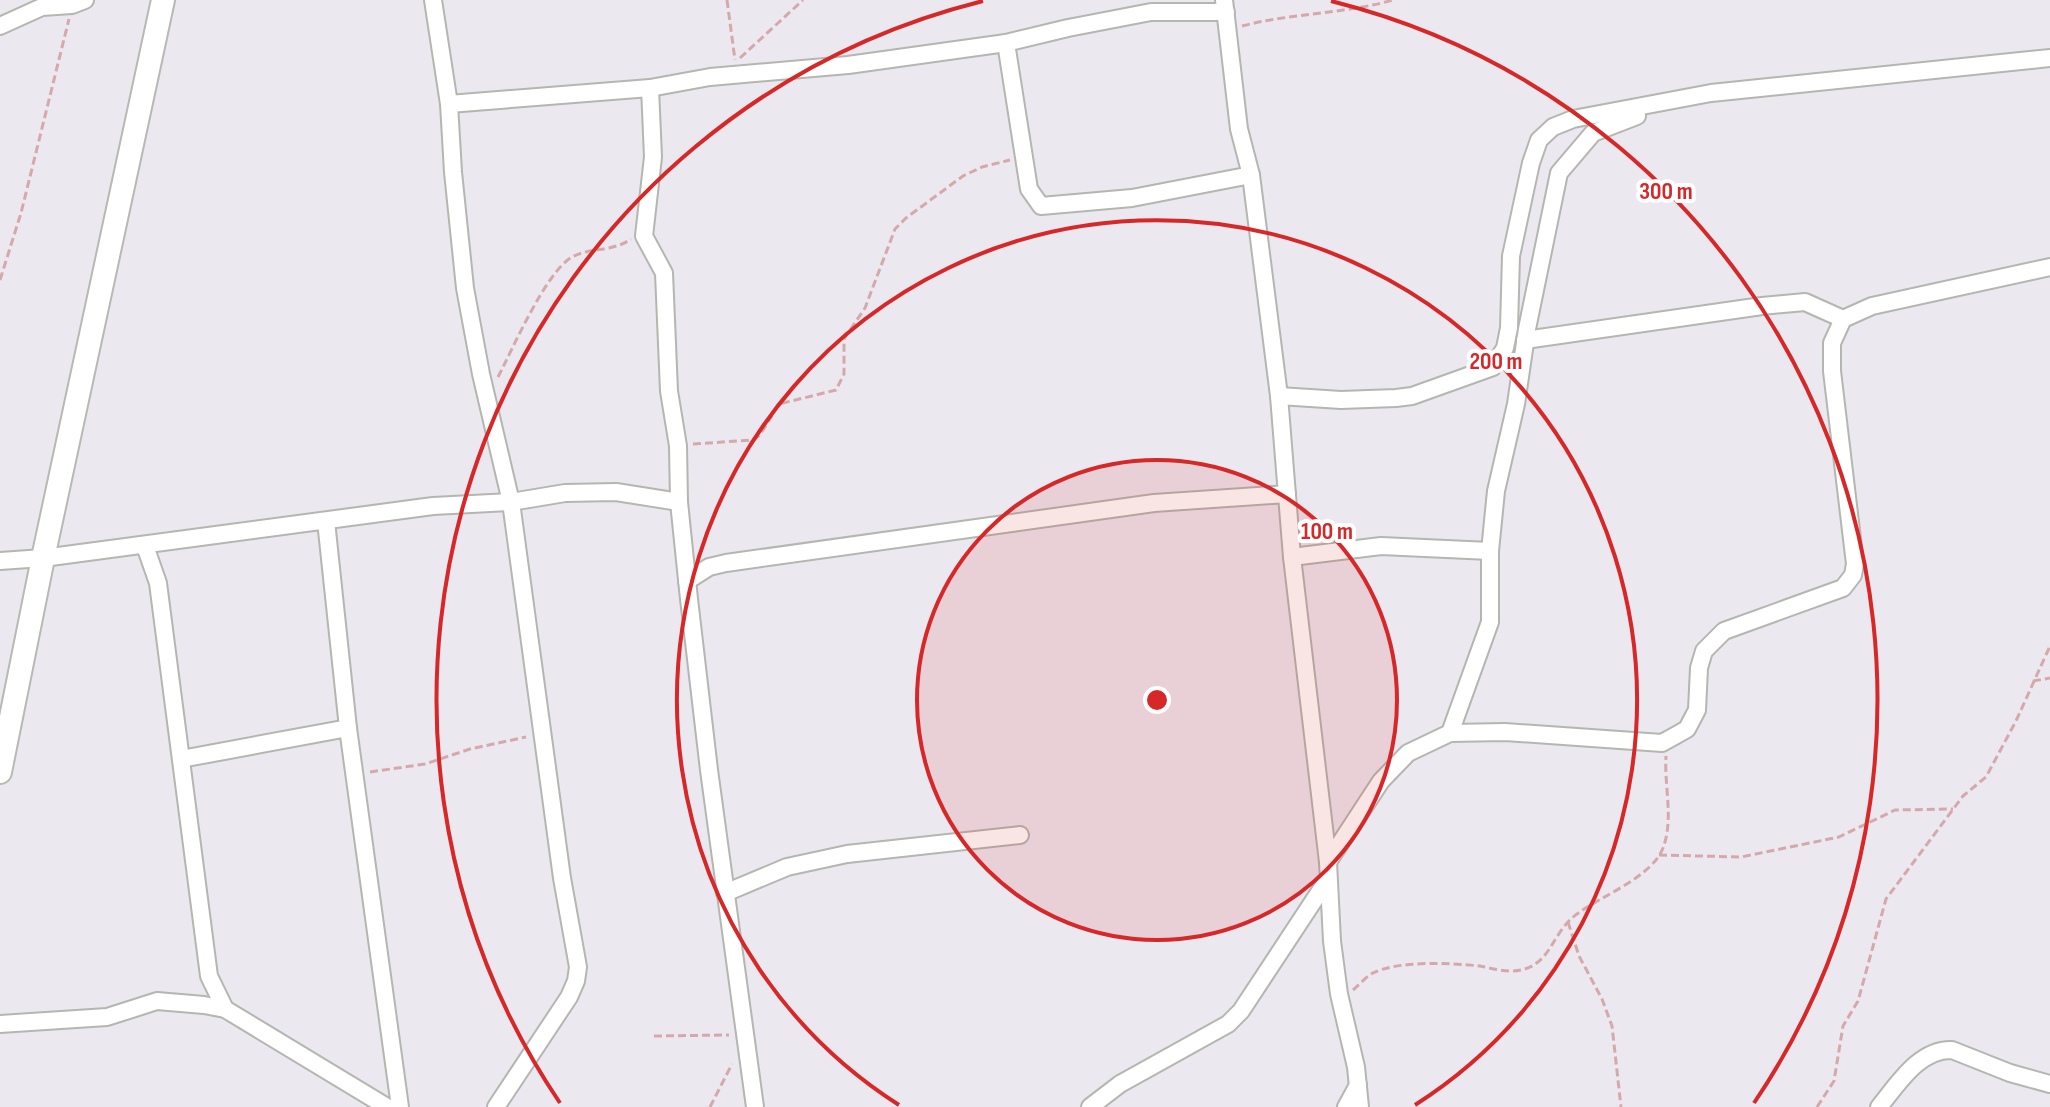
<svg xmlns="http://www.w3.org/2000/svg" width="2050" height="1107" font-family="'Sofia Sans Condensed',sans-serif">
  <rect width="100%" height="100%" fill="#ece8f0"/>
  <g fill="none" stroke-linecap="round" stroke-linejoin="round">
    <defs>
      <g id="street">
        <path d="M433,0L449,104L453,172L465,288L481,374L511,502L562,878L578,967L576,981L569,997L496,1107"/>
        <path d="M1224,0L1239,129L1251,175L1279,396L1292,557L1328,862L1332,941L1339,994L1356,1067L1360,1107"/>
        <path d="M0,26L42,7L72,5L85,0"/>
        <path d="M1006,43L1029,189L1041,206L1132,198L1251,175"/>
        <path d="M650,88L653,157L644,236L664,273L669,391L678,446L679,502L689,599L709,770L755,1107"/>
        <path d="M449,104L650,88L710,77L848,65L1006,43L1068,28L1151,12H1226"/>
        <path d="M1525,340L1762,306L1805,302L1843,319"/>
        <path d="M1279,396L1341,400L1396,398L1412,396L1493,367L1505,348L1509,328L1511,256L1531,163L1539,140L1553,127L1573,119L1711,93L2050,58"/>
        <path d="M326,521L348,728L400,1107"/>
        <path d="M145,546L158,583L209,976L225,1009"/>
        <path d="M1292,557L1381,546L1490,551"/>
        <path d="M0,561L43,558L433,506L511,502L565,493L616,492L679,502"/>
        <path d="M687,581L709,567L726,563L1154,503L1287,494"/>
        <path d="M1450,733L1490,622V551L1496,491L1516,404L1527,329L1559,173L1593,133L1637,116"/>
        <path d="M181,759L348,728"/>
        <path d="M1328,862L1381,781L1408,753L1450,733L1505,732L1662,743L1680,733L1687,729L1697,710L1699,668L1704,651L1724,631L1843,588L1853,575L1855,564L1832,371V343L1843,319L1872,306L2050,267"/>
        <path d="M725,893L787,867L847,854L1020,835"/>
        <path d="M0,1024L107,1017L157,1001L204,1005L225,1009L387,1107"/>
        <path d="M1090,1107L1120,1084L1228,1024L1241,1011L1328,879"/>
        <path d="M1346,1107L1358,1085"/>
        <path d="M1879,1107C1898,1084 1919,1049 1952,1050L2010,1073L2050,1084"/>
      </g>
      <path id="secondary" d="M0,772L43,558L163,0"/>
    </defs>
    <use href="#street" stroke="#b4b6b0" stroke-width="20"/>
    <use href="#secondary" stroke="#b7b9b2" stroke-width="26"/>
    <g stroke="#d5a9aa" stroke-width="3" stroke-dasharray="8 4" stroke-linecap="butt">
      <path d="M727,0L735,60"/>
      <path d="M1242,26C1292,13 1344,14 1393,0"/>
      <path d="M740,58L803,0"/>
      <path d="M0,280L21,213L69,19"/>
      <path d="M498,377C513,348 546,272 572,257C591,247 613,252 631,239"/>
      <path d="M693,444L753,440L760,435L779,404L836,390L844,374V339L865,308L895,229L906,218L963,176L982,167L1010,160"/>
      <path d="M2033,681L2050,678"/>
      <path d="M370,772L425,764L470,749L526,737"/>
      <path d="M1659,855L1741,857L1839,837L1895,810L1953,809"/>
      <path d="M1568,922L1579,956L1602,999L1612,1026L1621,1107"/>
      <path d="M1353,990C1359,985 1365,978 1371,974C1396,960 1452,963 1480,966C1490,968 1501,971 1511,971C1552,970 1549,934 1577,914C1601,896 1652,877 1663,848C1674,819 1664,786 1666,756"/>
      <path d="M654,1036L729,1035"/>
      <path d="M710,1107L732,1064"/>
      <path d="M1817,1107L1834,1081L1843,1026L1858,1001L1886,899L1963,796L1986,777L2016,721L2050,646"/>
    </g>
    <use href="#street" stroke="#fff" stroke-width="16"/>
    <use href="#secondary" stroke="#fff" stroke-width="22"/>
  </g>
  <circle cx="1157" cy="700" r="240" fill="#d62828" fill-opacity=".12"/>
  <g fill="none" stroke="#d62828" stroke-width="4">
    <circle cx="1157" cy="700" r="240"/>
    <path d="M899 1105A480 480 0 1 1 1415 1105"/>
    <path d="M560 1103A720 720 0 0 1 983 1M1331 1A720 720 0 0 1 1754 1103"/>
  </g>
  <circle cx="1157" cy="700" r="12" fill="#d62828" stroke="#fff" stroke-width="4"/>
  <g font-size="24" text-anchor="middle" font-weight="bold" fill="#d62828" stroke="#fff" stroke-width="8" stroke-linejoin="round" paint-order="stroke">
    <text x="1666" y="199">300 m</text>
    <text x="1496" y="369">200 m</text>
    <text x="1327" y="539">100 m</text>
  </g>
</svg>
